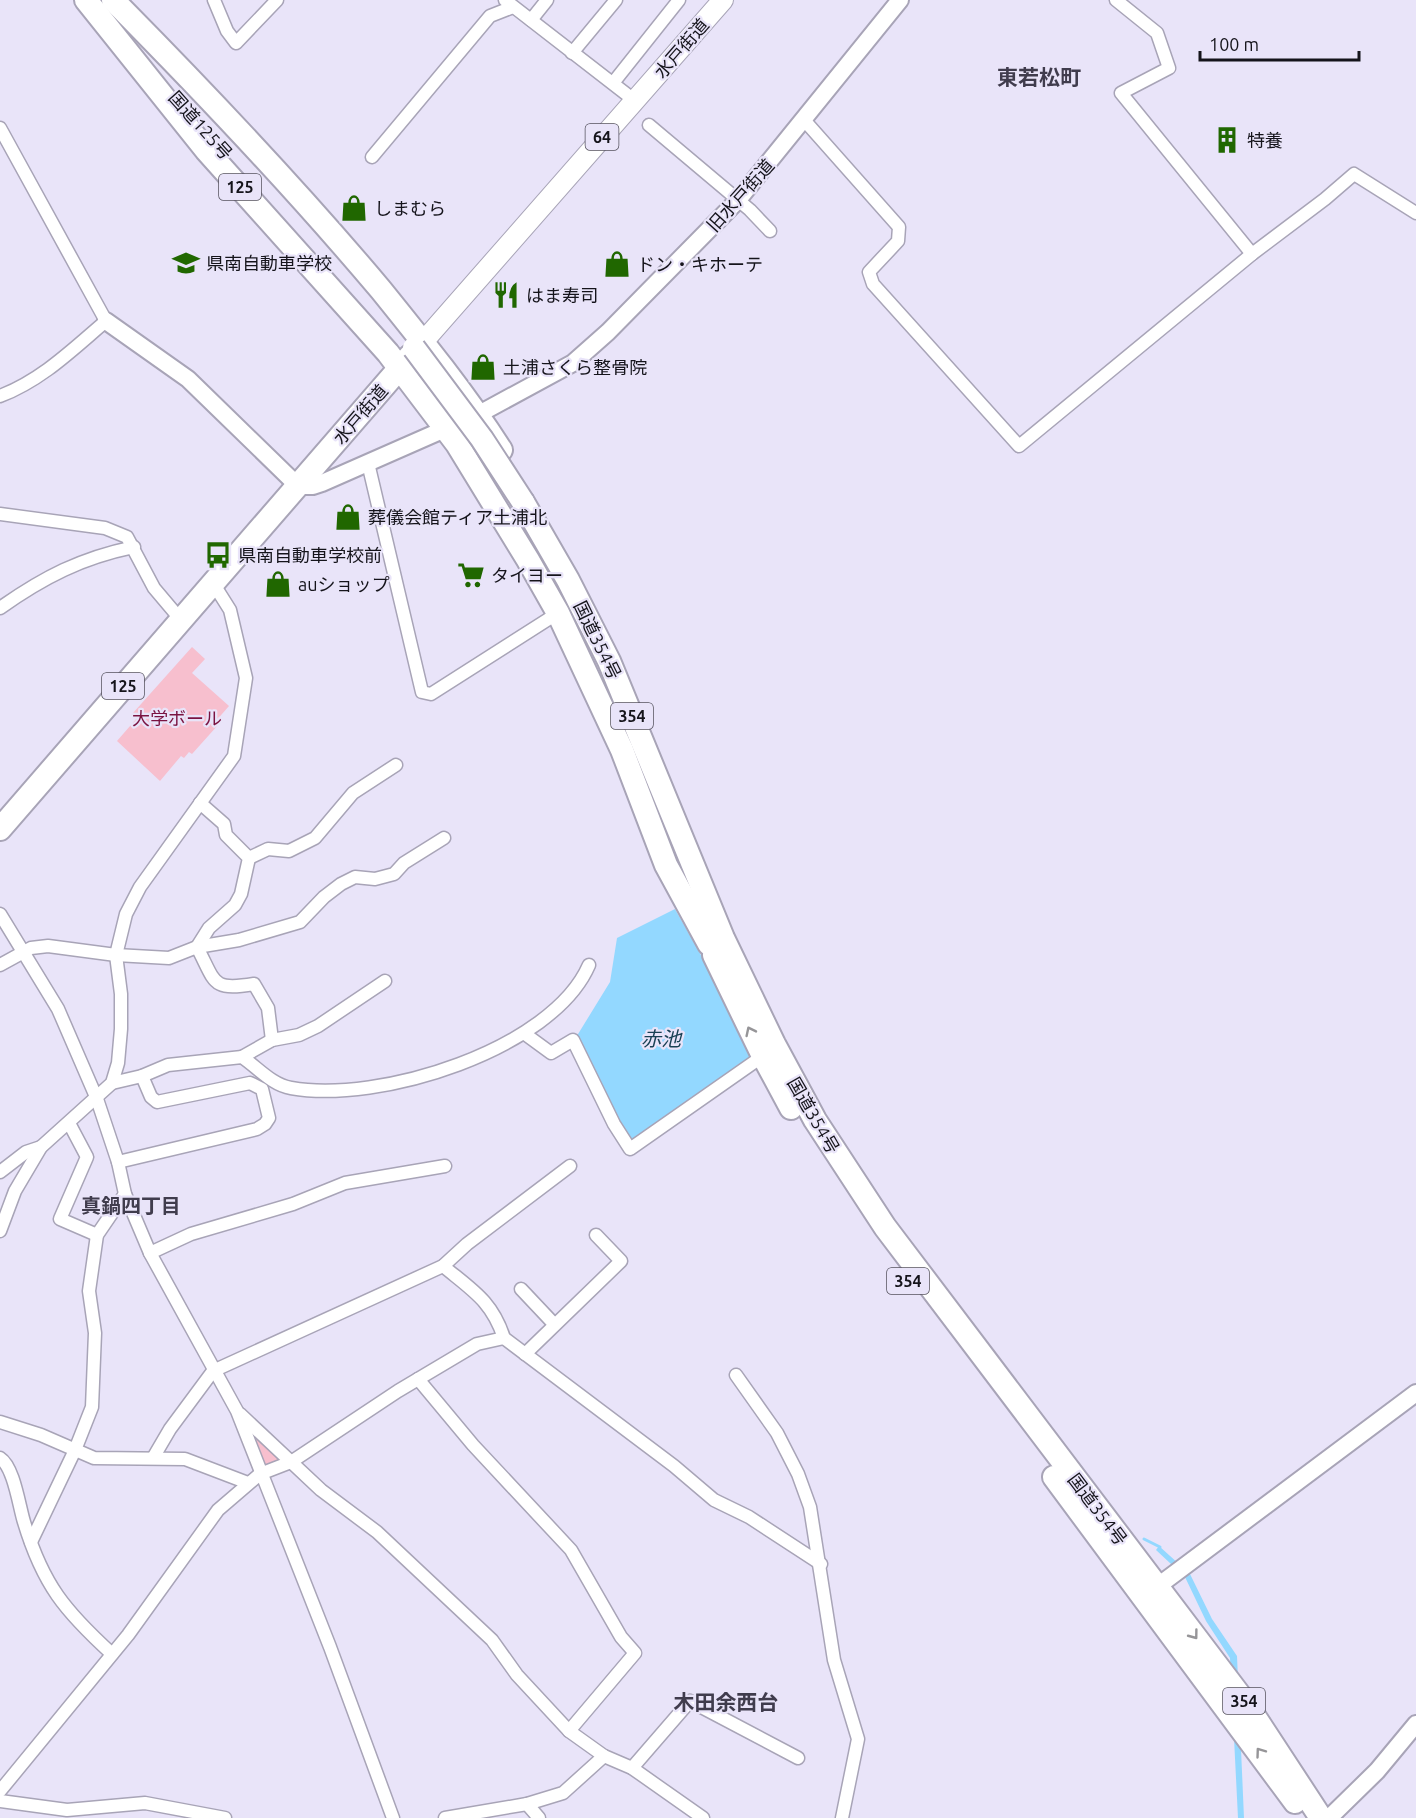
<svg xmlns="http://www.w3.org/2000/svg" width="1416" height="1818" font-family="Ubuntu,'Noto Sans JP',sans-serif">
  <rect width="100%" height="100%" fill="#e9e4f9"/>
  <g fill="#f7bfce">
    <path d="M192,647L205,659L192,673L229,706L215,722L218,725L192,754L189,752L184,758L181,756L160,781L117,741L137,718L133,713Z"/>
    <path d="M241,1418L287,1461L262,1471Z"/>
  </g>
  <g fill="#93d8ff">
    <path d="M675,909L706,964L752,1060L631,1147L575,1039L610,982L617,938Z"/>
    <path d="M1159,1546L1190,1574L1212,1619L1237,1656L1244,1818H1238L1230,1658L1206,1621L1185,1577L1156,1550Z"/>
  </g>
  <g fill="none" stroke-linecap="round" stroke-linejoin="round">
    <path stroke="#93d8ff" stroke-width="3" d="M1144,1539L1160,1547"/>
    <defs>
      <g id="street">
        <path d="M214,0L227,31L236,43L277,0"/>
        <path d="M505,0L634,100"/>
        <path d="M1116,0L1157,33L1169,68L1121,93L1252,254"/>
        <path d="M531,20L547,0"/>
        <path d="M572,53L616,0"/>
        <path d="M613,83L679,0"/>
        <path d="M805,121L899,227L898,241L869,272L873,284L1019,446L1252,254L1325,199L1354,174L1416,213"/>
        <path d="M649,125L750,210L770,231"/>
        <path d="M0,128L106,321C73,349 42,380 0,396"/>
        <path d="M372,157L490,16L513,7"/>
        <path d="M368,463L422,692L431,694L558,613"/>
        <path d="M0,514L105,528L127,537L154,588L181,620"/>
        <path d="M0,608C44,577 81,558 134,547"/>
        <path d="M200,803L224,824L226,835L249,858L241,894L235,905L209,928L197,947C216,983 211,991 254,984L268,1008L272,1040"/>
        <path d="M249,858L268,849L289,851L315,838L353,793L396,765"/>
        <path d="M0,914L58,1009L97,1099L118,1162L125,1194L150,1253L237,1411L330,1647L393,1818"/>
        <path d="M0,965L31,948L48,946L116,955L169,958L197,947L239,940L300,922L324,897L341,884L355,877L375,879L394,874L404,863L444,838"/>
        <path d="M525,1034L551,1053L573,1040L614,1124L630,1149L763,1056"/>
        <path d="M242,1057L272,1040L299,1035L318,1026L385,981"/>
        <path d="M112,1083L142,1076L168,1065L242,1057C257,1067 272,1085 291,1088C378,1104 552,1050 589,965"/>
        <path d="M69,1123L87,1157L60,1219L97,1235"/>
        <path d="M118,1162L257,1129L265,1124L269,1118L262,1089L250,1083L157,1102L151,1097L142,1076"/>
        <path d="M0,1172L26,1152L41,1147"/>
        <path d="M0,1231L15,1191L41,1147L112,1083L118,1063L121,1029V994L116,955L126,914L140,887L234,756L246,678L230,610L213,583"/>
        <path d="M150,1253L191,1234L293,1204L345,1183L445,1166"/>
        <path d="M443,1266C472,1290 492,1301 504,1338L674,1466L714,1500L749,1517L821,1564"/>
        <path d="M521,1289L554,1324"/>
        <path d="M525,1354L621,1261L596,1235"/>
        <path d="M736,1375L777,1433L798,1474L810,1507L834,1660L858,1739L842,1818"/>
        <path d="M418,1379L473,1445L571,1550L621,1637L635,1653L569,1731"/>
        <path d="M240,1414L321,1490L377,1532L492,1640L517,1675L569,1731L604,1756L632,1768L703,1818"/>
        <path d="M0,1422L41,1435L94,1458L185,1459L248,1483"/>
        <path d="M0,1458C14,1467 19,1506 24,1522C43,1585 65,1611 112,1654"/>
        <path d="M153,1458L170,1429L213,1371L443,1266L467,1244L570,1166"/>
        <path d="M31,1542L75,1450L92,1407L95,1333L89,1291L97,1235L125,1194"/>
        <path d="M632,1768L690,1701L798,1758"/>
        <path d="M0,1791L128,1635L218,1510L260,1474L291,1462L398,1391L477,1344L504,1338"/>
        <path d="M0,1801L67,1810L145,1803L225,1818"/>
        <path d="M527,1804L539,1818"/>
        <path d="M445,1818L527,1804L563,1793L604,1756"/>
      </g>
      <g id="secondary">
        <path d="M106,321L188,379L298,486H313L322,483L479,414L573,363L608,332L738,200L900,0"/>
        <path d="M1150,1592L1416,1393"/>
        <path d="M1329,1818L1377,1771L1416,1724"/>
      </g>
      <path id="primary" d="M423,342L723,0"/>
      <g id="highway">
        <path d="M86,0L206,150L388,353L457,444L528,560L558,613L622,750L666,865L709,944"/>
        <path d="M113,0C206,94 296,189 381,290C423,342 465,394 501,450"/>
        <path d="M523,502L568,580L609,661L723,938L774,1044L815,1120L885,1227L1247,1705L1321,1818"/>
        <path d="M0,829L410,356"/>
        <path d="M714,955L763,1056L791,1108"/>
        <path d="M1054,1477L1295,1802"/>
      </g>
    </defs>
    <use href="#street" stroke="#a8a4b7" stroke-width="15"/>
    <use href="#secondary" stroke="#a8a4b7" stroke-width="20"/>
    <use href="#primary" stroke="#a8a4b7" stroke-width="22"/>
    <use href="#highway" stroke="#a8a4b7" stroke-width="26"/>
    <use href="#street" stroke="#fff" stroke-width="12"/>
    <use href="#secondary" stroke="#fff" stroke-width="16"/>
    <use href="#primary" stroke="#fff" stroke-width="20"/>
    <use href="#highway" stroke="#fff" stroke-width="22"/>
    <defs>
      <path id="highway-bridge" d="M414,348L482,439L523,502"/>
    </defs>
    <use href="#highway-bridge" stroke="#a8a4b7" stroke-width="26" stroke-linecap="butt"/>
    <use href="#highway-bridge" stroke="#fff" stroke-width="22"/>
  </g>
  <defs><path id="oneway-chevron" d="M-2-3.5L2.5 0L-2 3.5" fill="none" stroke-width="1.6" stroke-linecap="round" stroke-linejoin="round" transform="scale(1.5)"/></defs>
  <g stroke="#969598">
    <use href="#oneway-chevron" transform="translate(750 1031) rotate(-116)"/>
    <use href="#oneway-chevron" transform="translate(1194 1635) rotate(53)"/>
    <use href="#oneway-chevron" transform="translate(1260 1752) rotate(-126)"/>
  </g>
  <defs>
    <symbol id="building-bare" viewBox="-9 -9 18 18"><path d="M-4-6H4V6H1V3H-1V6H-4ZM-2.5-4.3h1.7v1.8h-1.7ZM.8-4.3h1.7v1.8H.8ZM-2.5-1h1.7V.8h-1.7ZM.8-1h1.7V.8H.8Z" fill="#206700" stroke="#e9e4f9" stroke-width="2.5" paint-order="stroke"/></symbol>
    <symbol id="shop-bare" viewBox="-9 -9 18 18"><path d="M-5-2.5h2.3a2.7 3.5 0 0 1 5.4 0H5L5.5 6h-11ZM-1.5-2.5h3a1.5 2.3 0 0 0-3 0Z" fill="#206700" stroke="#e9e4f9" stroke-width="2.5" paint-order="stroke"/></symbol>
    <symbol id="school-bare" viewBox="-9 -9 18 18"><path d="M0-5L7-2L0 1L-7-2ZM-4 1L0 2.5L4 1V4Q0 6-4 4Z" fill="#206700" stroke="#e9e4f9" stroke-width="2.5" paint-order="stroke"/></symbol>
    <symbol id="restaurant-bare" viewBox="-9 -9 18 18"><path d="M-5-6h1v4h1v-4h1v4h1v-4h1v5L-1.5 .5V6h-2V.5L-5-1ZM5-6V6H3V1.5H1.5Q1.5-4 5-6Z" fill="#206700" stroke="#e9e4f9" stroke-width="2.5" paint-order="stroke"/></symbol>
    <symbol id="bus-bare" viewBox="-9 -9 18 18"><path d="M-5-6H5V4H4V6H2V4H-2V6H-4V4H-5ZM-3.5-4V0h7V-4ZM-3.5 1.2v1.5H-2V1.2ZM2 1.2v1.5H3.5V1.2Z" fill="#206700" stroke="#e9e4f9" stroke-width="2.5" paint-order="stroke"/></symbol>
    <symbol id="supermarket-bare" viewBox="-9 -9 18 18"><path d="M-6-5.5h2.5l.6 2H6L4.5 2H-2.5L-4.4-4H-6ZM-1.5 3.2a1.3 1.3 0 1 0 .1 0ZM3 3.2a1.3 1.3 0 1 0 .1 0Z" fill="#206700" stroke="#e9e4f9" stroke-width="2.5" paint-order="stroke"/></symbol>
  </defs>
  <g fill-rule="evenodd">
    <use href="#building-bare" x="1208" y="121" width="38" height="38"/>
    <use href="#shop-bare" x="335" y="189" width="38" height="38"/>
    <use href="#school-bare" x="167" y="244" width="38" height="38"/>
    <use href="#shop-bare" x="598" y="245" width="38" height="38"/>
    <use href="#restaurant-bare" x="487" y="276" width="38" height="38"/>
    <use href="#shop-bare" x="464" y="348" width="38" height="38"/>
    <use href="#shop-bare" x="329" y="498" width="38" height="38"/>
    <use href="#bus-bare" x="199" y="536" width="38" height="38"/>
    <use href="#supermarket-bare" x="452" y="556" width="38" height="38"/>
    <use href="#shop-bare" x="259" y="565" width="38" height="38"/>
  </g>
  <g text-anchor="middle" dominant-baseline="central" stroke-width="4.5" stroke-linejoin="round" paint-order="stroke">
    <g fill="#e9e4f9" stroke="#55525e" stroke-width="1.5">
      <rect x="585.5" y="124" width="33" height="26" rx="4.5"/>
      <rect x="219" y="174" width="42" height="26" rx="4.5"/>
      <rect x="102" y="673" width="42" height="26" rx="4.5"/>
      <rect x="611" y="703" width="42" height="26" rx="4.5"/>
      <rect x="887" y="1268" width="42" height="26" rx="4.5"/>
      <rect x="1223" y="1688" width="42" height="26" rx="4.5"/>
    </g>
    <g font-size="16" font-weight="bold" fill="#15141b">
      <text x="602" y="137">64</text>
      <text x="240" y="187">125</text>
      <text x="123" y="686">125</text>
      <text x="632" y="716">354</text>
      <text x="908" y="1281">354</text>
      <text x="1244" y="1701">354</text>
    </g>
    <g font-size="18" fill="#15141b" stroke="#e9e4f9">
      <text transform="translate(681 48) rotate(-49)">水戸街道</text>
      <text transform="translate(201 125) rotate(48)">国道125号</text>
      <text transform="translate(740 195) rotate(-48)">旧水戸街道</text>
      <text transform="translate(360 414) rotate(-49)">水戸街道</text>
      <text transform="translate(598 640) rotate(64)">国道354号</text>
      <text transform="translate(814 1115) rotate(60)">国道354号</text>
      <text transform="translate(1098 1509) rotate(53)">国道354号</text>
    </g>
    <g font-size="18" fill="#15141b" stroke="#e9e4f9" text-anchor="start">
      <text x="1247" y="140">特養</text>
      <text x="374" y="208">しまむら</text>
      <text x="206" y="263">県南自動車学校</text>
      <text x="637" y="264">ドン・キホーテ</text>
      <text x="526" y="295">はま寿司</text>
      <text x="503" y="367">土浦さくら整骨院</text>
      <text x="368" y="517">葬儀会館ティア土浦北</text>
      <text x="238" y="555">県南自動車学校前</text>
      <text x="491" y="575">タイヨー</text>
      <text x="298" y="584">auショップ</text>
    </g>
    <g font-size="18" fill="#7a1341" stroke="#e9e4f9">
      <text x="177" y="718">大学ボール</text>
    </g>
    <g font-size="20" font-style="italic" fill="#1a4155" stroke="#e9e4f9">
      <text x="661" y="1038">赤池</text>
    </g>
    <g font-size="20" font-weight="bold" fill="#403c4d" stroke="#e9e4f9">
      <text x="131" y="1205">真鍋四丁目</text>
    </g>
    <g font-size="21" font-weight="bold" fill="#403c4d" stroke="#e9e4f9">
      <text x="1039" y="77">東若松町</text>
      <text x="726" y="1702">木田余西台</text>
    </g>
  </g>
  <path d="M1200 51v9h159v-9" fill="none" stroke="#15141b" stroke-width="3"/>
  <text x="1209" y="51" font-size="18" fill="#15141b" stroke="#e9e4f9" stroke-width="4.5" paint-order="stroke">100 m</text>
</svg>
